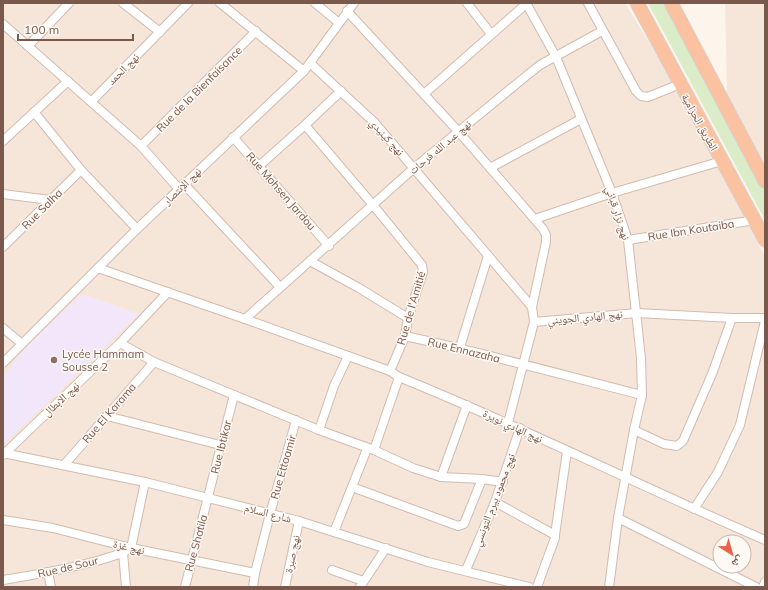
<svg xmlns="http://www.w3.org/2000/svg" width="768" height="590" font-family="Mulish,'Noto Naskh Arabic',sans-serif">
  <rect width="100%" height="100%" fill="#fdf5eb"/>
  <g fill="#f6e6d9" fill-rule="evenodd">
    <path d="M3,3H625L658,57L765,256V587H3ZM720,542H744V566H720Z"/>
    <path d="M725,3H765V167L727,93Z"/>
  </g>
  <path fill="#f2e7fa" d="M82,294L139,314L7,441L3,444V376L29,344Z"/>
  <path fill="#daedc8" d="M648,3H665L765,191V220Z"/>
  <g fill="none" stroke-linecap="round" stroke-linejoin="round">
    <defs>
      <g id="minor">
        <path d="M123,3L160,32"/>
        <path d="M220,3L304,71"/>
        <path d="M315,3L339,23"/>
        <path d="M467,3L491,34"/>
        <path d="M526,3L556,57L612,193L628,240L641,358L642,395L634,430L618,518L609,587"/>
        <path d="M588,3L636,91L641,96L648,97L680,84"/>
        <path d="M347,11L458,131L543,229L546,235V242L532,307"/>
        <path d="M3,24L141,146L179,189"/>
        <path d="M28,46L69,3"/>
        <path d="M310,63L375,123L532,307L534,322L508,423"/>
        <path d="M424,94L526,4"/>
        <path d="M92,101L188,3"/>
        <path d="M34,112L81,170L137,229"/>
        <path d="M305,125L373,205L422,265L423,272L408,318L405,336L390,371L399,377C523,427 642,487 765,540"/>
        <path d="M233,137L329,246"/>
        <path d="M3,141L68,81"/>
        <path d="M141,146L256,31"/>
        <path d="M259,166L305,125L341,91"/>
        <path d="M490,168L581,119"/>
        <path d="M184,184L280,287"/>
        <path d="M3,194L50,200"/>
        <path d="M535,219L612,193L722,161"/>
        <path d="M628,240L755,220"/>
        <path d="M3,247L81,170"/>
        <path d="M310,261L359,288L408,318"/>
        <path d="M98,268L245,319L414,168L525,77L540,65L602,31"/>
        <path d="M245,319L390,371"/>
        <path d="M534,322L637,313L732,318H765"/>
        <path d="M3,328L21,343"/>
        <path d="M405,336C484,353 563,375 642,395"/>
        <path d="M120,343L154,362L319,430L374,450L413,468L441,477L482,479L503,482"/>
        <path d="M460,347L488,256"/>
        <path d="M3,363L137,229L304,71L354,3"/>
        <path d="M107,416L220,445"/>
        <path d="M319,430L334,386L348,356"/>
        <path d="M634,430L664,444L677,446L683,441L712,374L732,318"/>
        <path d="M374,450L399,377"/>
        <path d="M3,453L145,482L299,521L428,562L529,587"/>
        <path d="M3,455L120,343L168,292"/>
        <path d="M64,465L154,362"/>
        <path d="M441,477L467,405"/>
        <path d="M352,487L458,526L464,524L482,479"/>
        <path d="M495,502L555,535V538L537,587"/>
        <path d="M694,509L718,472L740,425L765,321"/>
        <path d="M618,518L756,587"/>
        <path d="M3,520L53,528L131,548L255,573"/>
        <path d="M334,532L367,449"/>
        <path d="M555,535L567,451"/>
        <path d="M131,548L145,482"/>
        <path d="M123,553L126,587"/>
        <path d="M332,570L363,581"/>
        <path d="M466,570L495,502L520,428"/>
        <path d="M48,572L51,587"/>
        <path d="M3,580C35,575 66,569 97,561C109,557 121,555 131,548"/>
        <path d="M185,587L234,395"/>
        <path d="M253,587L255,573L270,514L296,420"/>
        <path d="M285,587L299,521"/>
        <path d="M360,587L386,548"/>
        <path d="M763,587L765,582"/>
      </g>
      <g id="trunk">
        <path d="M637,3L765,240"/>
        <path d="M671,3L765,181"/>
      </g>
    </defs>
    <use href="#minor" stroke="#d2bbaf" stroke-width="10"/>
    <use href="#trunk" stroke="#dad0cd" stroke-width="15"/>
    <use href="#minor" stroke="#fff" stroke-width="8"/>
    <use href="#trunk" stroke="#fbc2a1" stroke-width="13"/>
  </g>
  <circle fill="#8d6e63" stroke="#fff9f3" stroke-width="1.5" cx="54" cy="360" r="4"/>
  <g text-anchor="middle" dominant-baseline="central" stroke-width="3" stroke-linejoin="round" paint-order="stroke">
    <g font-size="11" fill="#7b584c" stroke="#fff9f3">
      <text transform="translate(123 69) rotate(-45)">نهج الحمد</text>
      <text transform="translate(199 89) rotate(-45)">Rue de la Bienfaisance</text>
      <text transform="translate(700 122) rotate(61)">الطريق الحزامية</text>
      <text transform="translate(387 137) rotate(48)">نهج كينيدي</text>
      <text transform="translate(440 147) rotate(-40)">نهج عبد الله فرحات</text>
      <text transform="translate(182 186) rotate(-44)">نهج الإنتصار</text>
      <text transform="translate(281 191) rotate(49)">Rue Mohsen Jardou</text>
      <text transform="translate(42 209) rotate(-45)">Rue Salha</text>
      <text transform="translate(618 213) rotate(72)">نهج نزار قباني</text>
      <text transform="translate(691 230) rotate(-9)">Rue Ibn Koutaiba</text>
      <text transform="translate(411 308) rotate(-74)">Rue de l'Amitié</text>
      <text transform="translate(585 317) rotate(-5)">نهج الهادي الجويني</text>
      <text transform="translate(464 350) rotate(14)">Rue Ennazaha</text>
      <text transform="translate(61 399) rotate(-43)">نهج الابطال</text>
      <text transform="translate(109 413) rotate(-49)">Rue El Karama</text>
      <text transform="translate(513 426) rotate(25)">نهج الهادي نويرة</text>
      <text transform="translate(221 447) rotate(-76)">Rue Ibtikar</text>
      <text transform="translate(283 467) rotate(-74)">Rue Ettaamir</text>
      <text transform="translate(494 500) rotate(-69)">نهج محمود بيرم التونسي</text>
      <text transform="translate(268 513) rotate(14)">شارع السلام</text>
      <text transform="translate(196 543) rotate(-75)">Rue Shatila</text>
      <text transform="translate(129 547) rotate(13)">نهج غزة</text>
      <text transform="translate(292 554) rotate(-78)">نهج صبرة</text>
      <text transform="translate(68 567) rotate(-13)">Rue de Sour</text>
    </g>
    <g font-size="11" fill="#785e54" stroke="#fff9f3" text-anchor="start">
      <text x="62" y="354">Lycée Hammam<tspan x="62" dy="13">Sousse 2</tspan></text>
    </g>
  </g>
  <rect width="768" height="590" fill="none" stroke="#7b584c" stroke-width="8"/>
  <g transform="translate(732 554) rotate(143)"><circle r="19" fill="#fff9f3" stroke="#cab9b0"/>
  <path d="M0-3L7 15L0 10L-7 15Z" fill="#eb624c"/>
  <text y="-6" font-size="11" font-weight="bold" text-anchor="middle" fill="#7b584c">ش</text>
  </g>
  <path d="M18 34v6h115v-6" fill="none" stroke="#7b584c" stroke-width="2"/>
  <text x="24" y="34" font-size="12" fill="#7b584c" stroke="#fff9f3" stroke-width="3" paint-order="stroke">100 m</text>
</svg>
